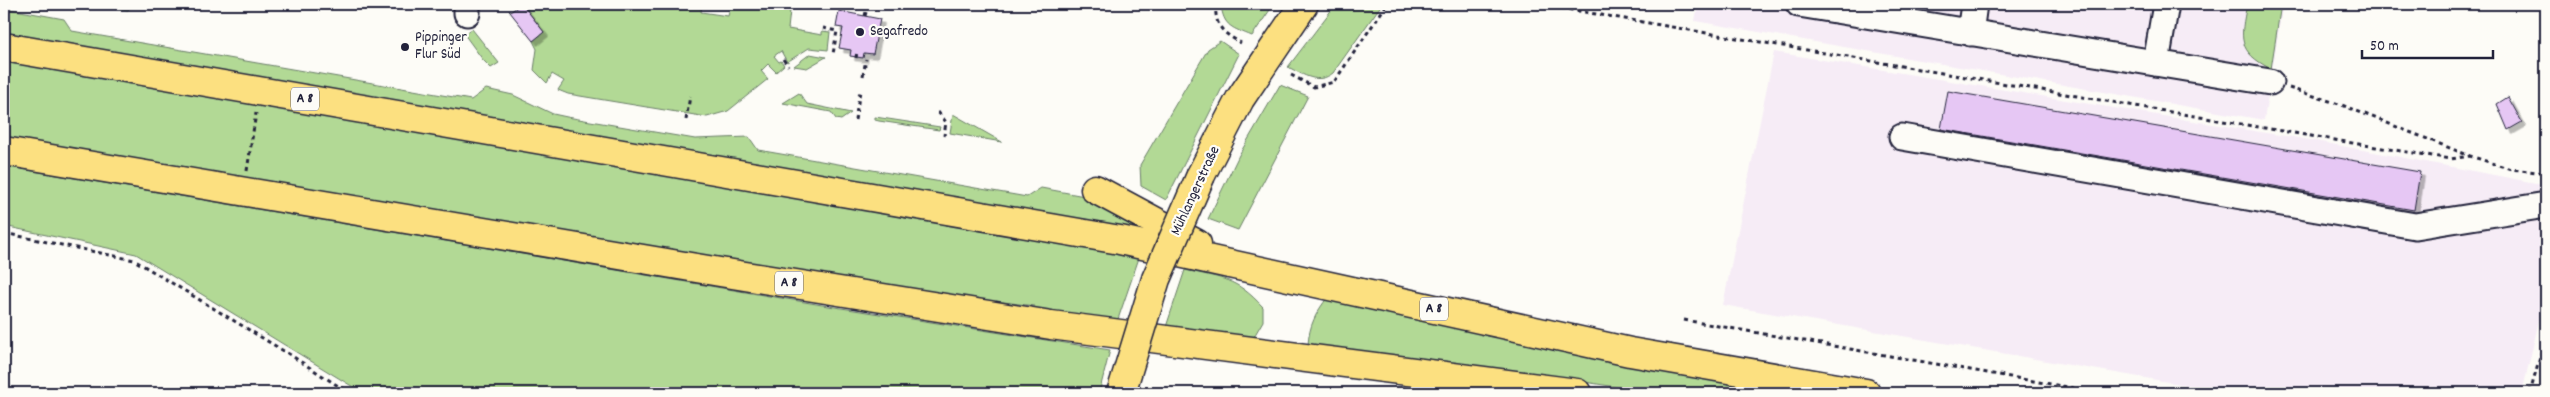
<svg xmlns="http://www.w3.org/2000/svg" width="2550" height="397" font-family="Dekko,sans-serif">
  <defs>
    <filter id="shadow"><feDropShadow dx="4.5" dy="4.5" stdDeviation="0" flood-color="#0004"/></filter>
  </defs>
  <rect width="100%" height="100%" fill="#fdfcf7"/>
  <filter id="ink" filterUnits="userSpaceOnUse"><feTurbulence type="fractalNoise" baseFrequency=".02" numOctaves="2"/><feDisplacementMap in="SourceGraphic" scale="10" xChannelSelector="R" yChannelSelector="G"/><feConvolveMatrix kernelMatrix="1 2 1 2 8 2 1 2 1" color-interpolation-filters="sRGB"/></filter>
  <g filter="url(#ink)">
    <g fill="#f6ecf6">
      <path d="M1698,4H2283L2264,120L1695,21Z"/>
      <path d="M1774,52L2316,141L2546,185V291L2522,393H2232L1723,305Z"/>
    </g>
    <g fill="#b2d995" stroke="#6a7e68">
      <path d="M90,4H131L132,5L128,10Z"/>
      <path d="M522,4H702L701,12L728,16L731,4H765L790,11L788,29L822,35V31L830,32L828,50L809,48L787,62L781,51L774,56L779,62L781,61L784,65L776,72L768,64L761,71L768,79L728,111L707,117L568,94L558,90L564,81L552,74L547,83L534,70L537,49L533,41L544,32Z"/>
      <path d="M1221,4H1274L1252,36C1233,28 1223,27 1221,4Z"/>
      <path d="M1336,4H1382L1333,73C1318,85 1304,75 1288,67Z"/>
      <path d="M2247,4H2281L2271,69C2237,51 2240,39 2247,4Z"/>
      <path d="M4,8L64,19L72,31L471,100L486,89L513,95L553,114L567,117L695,139L749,137L758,150L1027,197L1041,188L1090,197L1134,221L1132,228L4,33Z"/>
      <path d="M472,29L499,63L491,68L483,60L464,34Z"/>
      <path d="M1220,41L1239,54L1166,200L1141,186L1140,165L1208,49Z"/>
      <path d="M810,54L826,57L807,68L794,66Z"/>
      <path d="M4,59L643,168L884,214L1140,255L1116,325L1036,314L1034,306L996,301L992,306L4,138Z"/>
      <path d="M1280,85L1308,96L1238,230L1208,219L1239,155Z"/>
      <path d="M799,93L807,104L851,113L841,120L836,119L831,112L783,103Z"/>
      <path d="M953,114L1002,142L950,133Z"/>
      <path d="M875,117L940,127L939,130L879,121L875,120Z"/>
      <path d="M4,166L822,305L1110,350L1099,393H363L136,254L4,226Z"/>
      <path d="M1185,270C1223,279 1235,277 1263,307V321L1252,340L1165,330Z"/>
      <path d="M1328,297L1811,393H1653L1529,373L1308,345C1309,326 1316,312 1328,297Z"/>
    </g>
    <g fill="#e6c7f4" stroke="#22223b" filter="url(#shadow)">
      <path d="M522,4L544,32L533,41L510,12Z"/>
      <path d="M839,11L880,19L873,54L864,53L863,58L850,56L851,50L839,48L843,28L836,27Z"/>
      <path d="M1948,91L2420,172L2414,210L1941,129Z"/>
      <path d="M2508,97L2522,122L2508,130L2497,104Z"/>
    </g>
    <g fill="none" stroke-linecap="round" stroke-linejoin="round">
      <defs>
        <g id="minor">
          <path d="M467,4V13"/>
          <path d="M1799,4L2270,82"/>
          <path d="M1970,33L1974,4"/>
          <path d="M2156,63L2166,4"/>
          <path d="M1902,137L2415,226L2546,205"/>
        </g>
        <path id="major" d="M1201,175L1240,99L1304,4"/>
        <g id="highway">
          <path d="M4,47L1120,240L1630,352L1866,393"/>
          <path d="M4,151L720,272L1051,325L1577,393"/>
          <path d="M1095,189L1197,244"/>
        </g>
      </defs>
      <use href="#minor" stroke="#22223b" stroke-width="29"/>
      <use href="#major" stroke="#22223b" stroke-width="31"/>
      <use href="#highway" stroke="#22223b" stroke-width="31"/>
      <g stroke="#22223b" stroke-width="3" stroke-dasharray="4 4" stroke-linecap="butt">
        <path d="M1216,4C1214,26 1223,33 1241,43"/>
        <path d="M1537,4L2370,146L2451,159L2470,156"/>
        <path d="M865,16L866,12"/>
        <path d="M823,28L837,31L833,54"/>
        <path d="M856,58L857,51"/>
        <path d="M783,59L788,66"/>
        <path d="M1291,75L1314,87L1334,82L1387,4"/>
        <path d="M863,76L866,59"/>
        <path d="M2289,88L2342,105L2470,156L2511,169L2546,173"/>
        <path d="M938,112L946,122L944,136"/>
        <path d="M686,120L690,96"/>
        <path d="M855,120L860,91"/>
        <path d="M247,171L256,113"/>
        <path d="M4,233L134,260L292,356L349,393"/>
        <path d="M1684,320L2102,393"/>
        <path d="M2530,393L2546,336"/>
      </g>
      <use href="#minor" stroke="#fdfcf7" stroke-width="25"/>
      <use href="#major" stroke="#fce080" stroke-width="28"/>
      <use href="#highway" stroke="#fce080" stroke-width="28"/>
      <defs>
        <path id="major-bridge" d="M1121,393L1156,279L1201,175"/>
      </defs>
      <use href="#major-bridge" stroke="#22223b" stroke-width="31" stroke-linecap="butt"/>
      <use href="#major-bridge" stroke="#fce080" stroke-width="28"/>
    </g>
  </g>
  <g fill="#22223b" stroke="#fdfcf7" stroke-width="2">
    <circle cx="860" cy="32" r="5"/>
    <circle cx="405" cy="47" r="5"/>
  </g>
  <g text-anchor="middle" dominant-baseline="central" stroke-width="4.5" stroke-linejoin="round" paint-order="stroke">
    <g fill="#fdfcf7" stroke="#646373" stroke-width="1">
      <rect x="291" y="87.5" width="28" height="23" rx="4"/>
      <rect x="775" y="271.5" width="28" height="23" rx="4"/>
      <rect x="1420" y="297.5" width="28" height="23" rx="4"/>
    </g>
    <g font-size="14" font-weight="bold" fill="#22223b">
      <text x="305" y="99">A 8</text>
      <text x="789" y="283">A 8</text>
      <text x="1434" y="309">A 8</text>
    </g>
    <g font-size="15" fill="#22223b" stroke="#fdfcf7" text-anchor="start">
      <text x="870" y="32">Segafredo</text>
      <text x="415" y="38">Pippinger<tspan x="415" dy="17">Flur Süd</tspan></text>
    </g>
    <g font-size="15" fill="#22223b" stroke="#fdfcf7">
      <text transform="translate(1196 191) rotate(-65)">Mühlangerstraße</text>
    </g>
  </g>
  <rect width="2550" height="397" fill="none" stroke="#fdfcf7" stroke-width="20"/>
  <rect x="10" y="10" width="2530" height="377" fill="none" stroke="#22223b" stroke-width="2" filter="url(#ink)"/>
  <path d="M2362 50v8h131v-8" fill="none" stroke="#22223b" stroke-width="2.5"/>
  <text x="2370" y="50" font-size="15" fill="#22223b" stroke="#fdfcf7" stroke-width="4" paint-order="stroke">50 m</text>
</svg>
